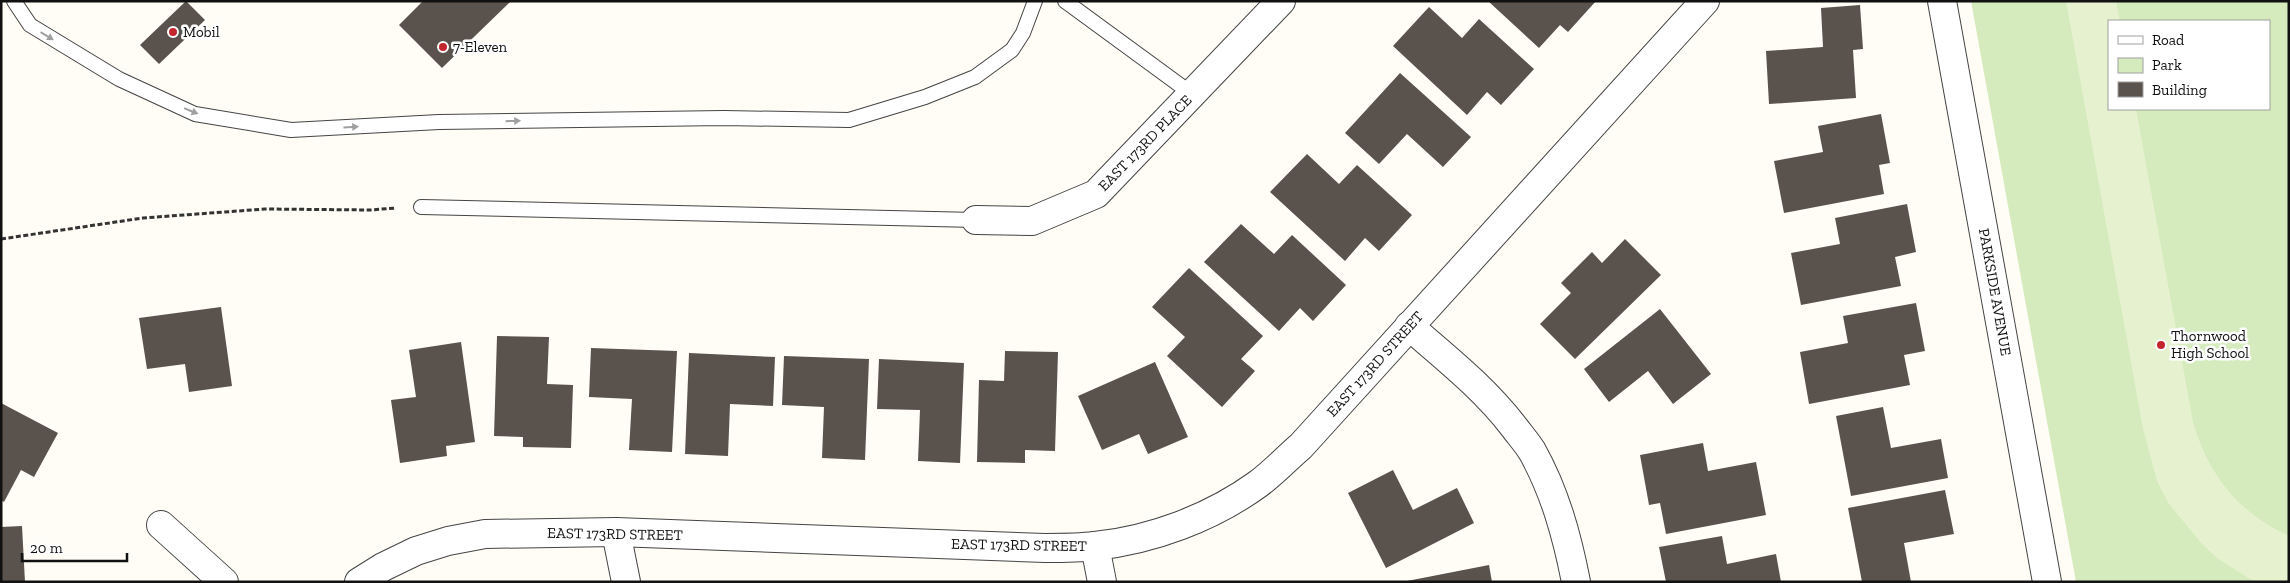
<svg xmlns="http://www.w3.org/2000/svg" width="2290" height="583" font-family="'Zilla Slab',serif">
  <rect width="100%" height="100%" fill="#fffdf5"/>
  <path fill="#d5ebbd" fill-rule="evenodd" d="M1971,1H2289V582H2076ZM2109,21H2269V109H2109Z"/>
  <path fill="#e6f2cf" d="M2066,1H2116L2120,21H2109V109H2136L2193,422C2209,476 2238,512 2289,536V582L2253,581L2217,558L2202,544L2169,504L2157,481L2143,429Z"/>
  <g fill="#5a524d">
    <path d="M186,1L205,20L159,64L140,45Z"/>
    <path d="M423,1H511L442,68L399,25Z"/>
    <path d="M1488,1H1596L1568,32L1560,25L1539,48Z"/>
    <path d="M1860,5L1863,49L1853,50L1856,98L1769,104L1766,51L1823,47L1821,8Z"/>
    <path d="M1429,7L1462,38L1479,19L1534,69L1501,105L1487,92L1467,115L1393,46Z"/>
    <path d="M1400,73L1471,137L1443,167L1407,134L1379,164L1345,133Z"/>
    <path d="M1881,114L1890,163L1879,165L1884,194L1784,213L1774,161L1823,152L1818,126Z"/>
    <path d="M1307,154L1339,184L1357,165L1412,215L1379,251L1365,238L1345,261L1270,192Z"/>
    <path d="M1907,204L1916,252L1895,257L1901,286L1801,305L1791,253L1840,244L1835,218Z"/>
    <path d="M1241,224L1274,254L1292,235L1346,285L1313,321L1300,308L1279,331L1204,262Z"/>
    <path d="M1625,239L1661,275L1575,359L1540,324L1571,293L1561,283L1592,252L1602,263Z"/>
    <path d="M1189,268L1263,336L1241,359L1255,371L1222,407L1167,356L1185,337L1152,307Z"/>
    <path d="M1916,303L1925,351L1904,355L1910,385L1809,404L1800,352L1848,343L1843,316Z"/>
    <path d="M221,307L232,386L189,392L185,364L147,369L139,318Z"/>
    <path d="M1660,309L1711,374L1673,404L1648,371L1609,402L1584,369Z"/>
    <path d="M497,336L549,337L547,384L573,385L571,448L523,447V437L494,436Z"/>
    <path d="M461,342L475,442L446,446L447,456L400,463L391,400L416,397L409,350Z"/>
    <path d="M591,348L677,351L672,452L629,450L632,399L589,397Z"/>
    <path d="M1005,351L1058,352L1055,451L1025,450V463L977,462L979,380L1004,381Z"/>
    <path d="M689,353L775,357L773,406L730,404L728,456L685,454Z"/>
    <path d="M784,356L869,359L865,460L822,458L824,407L782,405Z"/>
    <path d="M879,359L964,363L960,463L918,461L920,410L877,409Z"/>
    <path d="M1155,362L1188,437L1148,454L1139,434L1102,450L1078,396Z"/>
    <path d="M1,403L58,433L34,477L21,470L4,502L1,500Z"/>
    <path d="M1883,407L1891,448L1941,439L1948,478L1851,496L1836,416Z"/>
    <path d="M1703,443L1708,471L1756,462L1766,515L1666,534L1660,503L1649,505L1640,455Z"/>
    <path d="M1393,470L1413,510L1457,488L1474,523L1386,568L1348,493Z"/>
    <path d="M1945,490L1954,534L1904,543L1911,582H1862L1848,508Z"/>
    <path d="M22,526L25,582H1V527Z"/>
    <path d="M1722,536L1727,564L1776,554L1781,582H1666L1659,547Z"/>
    <path d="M1489,565L1492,582H1407V581Z"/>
  </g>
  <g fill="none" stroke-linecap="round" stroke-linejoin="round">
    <defs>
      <g id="service">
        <path d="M14,1L30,25L119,79L195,114L291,130L439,122L724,118L849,120L925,97L975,77L1012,50L1023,33L1035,1"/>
        <path d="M1065,1L1192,94"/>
        <path d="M421,207L976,220"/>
      </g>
      <g id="minor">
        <path d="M1942,1L2047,582"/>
        <path d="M976,220L1032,221L1096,194L1281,1"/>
        <path d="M1409,326C1446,358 1484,388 1514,427C1520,435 1527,443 1532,451C1555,492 1567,536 1576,582"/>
        <path d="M161,525L224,582"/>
        <path d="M616,532L626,582"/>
        <path d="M1095,546L1102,582"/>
        <path d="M359,582L383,567L416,551L448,541L485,534L616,532L1045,548C1061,548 1079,548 1095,546C1152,540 1211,518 1258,484C1273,473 1287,458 1301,446L1705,1"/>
      </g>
    </defs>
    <use href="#service" stroke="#444" stroke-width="16"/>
    <use href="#minor" stroke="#444" stroke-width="30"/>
    <path stroke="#333" stroke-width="3" stroke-dasharray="5 2.5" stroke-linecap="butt" d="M1,239L143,218L265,209L370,210L396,208"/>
    <use href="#service" stroke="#fff" stroke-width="14"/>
    <use href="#minor" stroke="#fff" stroke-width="28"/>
  </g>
  <defs><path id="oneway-solid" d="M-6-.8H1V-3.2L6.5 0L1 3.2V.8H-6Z" transform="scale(1.25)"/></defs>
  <g fill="#a0a0a0">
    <use href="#oneway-solid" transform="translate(47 36) rotate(31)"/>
    <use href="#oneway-solid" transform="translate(191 111) rotate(22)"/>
    <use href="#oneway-solid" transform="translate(513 121) rotate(-1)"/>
    <use href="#oneway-solid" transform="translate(351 127) rotate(-3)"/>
  </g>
  <g fill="#c4262e" stroke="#fff" stroke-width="2">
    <circle cx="173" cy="32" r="5"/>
    <circle cx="443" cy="47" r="5"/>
    <circle cx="2161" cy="345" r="5"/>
  </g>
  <g text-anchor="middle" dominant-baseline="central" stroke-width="5" stroke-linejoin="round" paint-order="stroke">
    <g font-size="15" fill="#111" stroke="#fff" text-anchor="start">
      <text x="183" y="32">Mobil</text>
      <text x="453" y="47">7-Eleven</text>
      <text x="2171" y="336">Thornwood<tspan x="2171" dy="17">High School</tspan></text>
    </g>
    <g font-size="15" fill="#111" stroke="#fff">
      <text transform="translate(1145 143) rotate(-46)">EAST 173RD PLACE</text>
      <text transform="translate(1995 292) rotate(80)">PARKSIDE AVENUE</text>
      <text transform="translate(1375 364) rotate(-48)">EAST 173RD STREET</text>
      <text transform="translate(615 534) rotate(1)">EAST 173RD STREET</text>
      <text transform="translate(1019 545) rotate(1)">EAST 173RD STREET</text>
    </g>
  </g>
  <rect width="2290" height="583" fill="none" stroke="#111111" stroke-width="5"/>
  <rect x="2108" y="20" width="162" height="90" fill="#ffffff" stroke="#a0a0a0"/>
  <rect x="2118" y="36" width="25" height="8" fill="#ffffff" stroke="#a0a0a0"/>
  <text x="2152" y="45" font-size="15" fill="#111111">Road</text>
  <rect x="2118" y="58" width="25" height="15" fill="#d5ebbd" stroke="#a0a0a0"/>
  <text x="2152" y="70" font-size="15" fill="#111111">Park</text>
  <rect x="2118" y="82" width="25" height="15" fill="#5a524d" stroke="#a0a0a0"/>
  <text x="2152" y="95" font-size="15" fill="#111111">Building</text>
  <path d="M22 553v8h105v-8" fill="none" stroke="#111111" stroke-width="2.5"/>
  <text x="30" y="553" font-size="15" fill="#111111" stroke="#ffffff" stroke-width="4" paint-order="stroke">20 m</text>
</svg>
